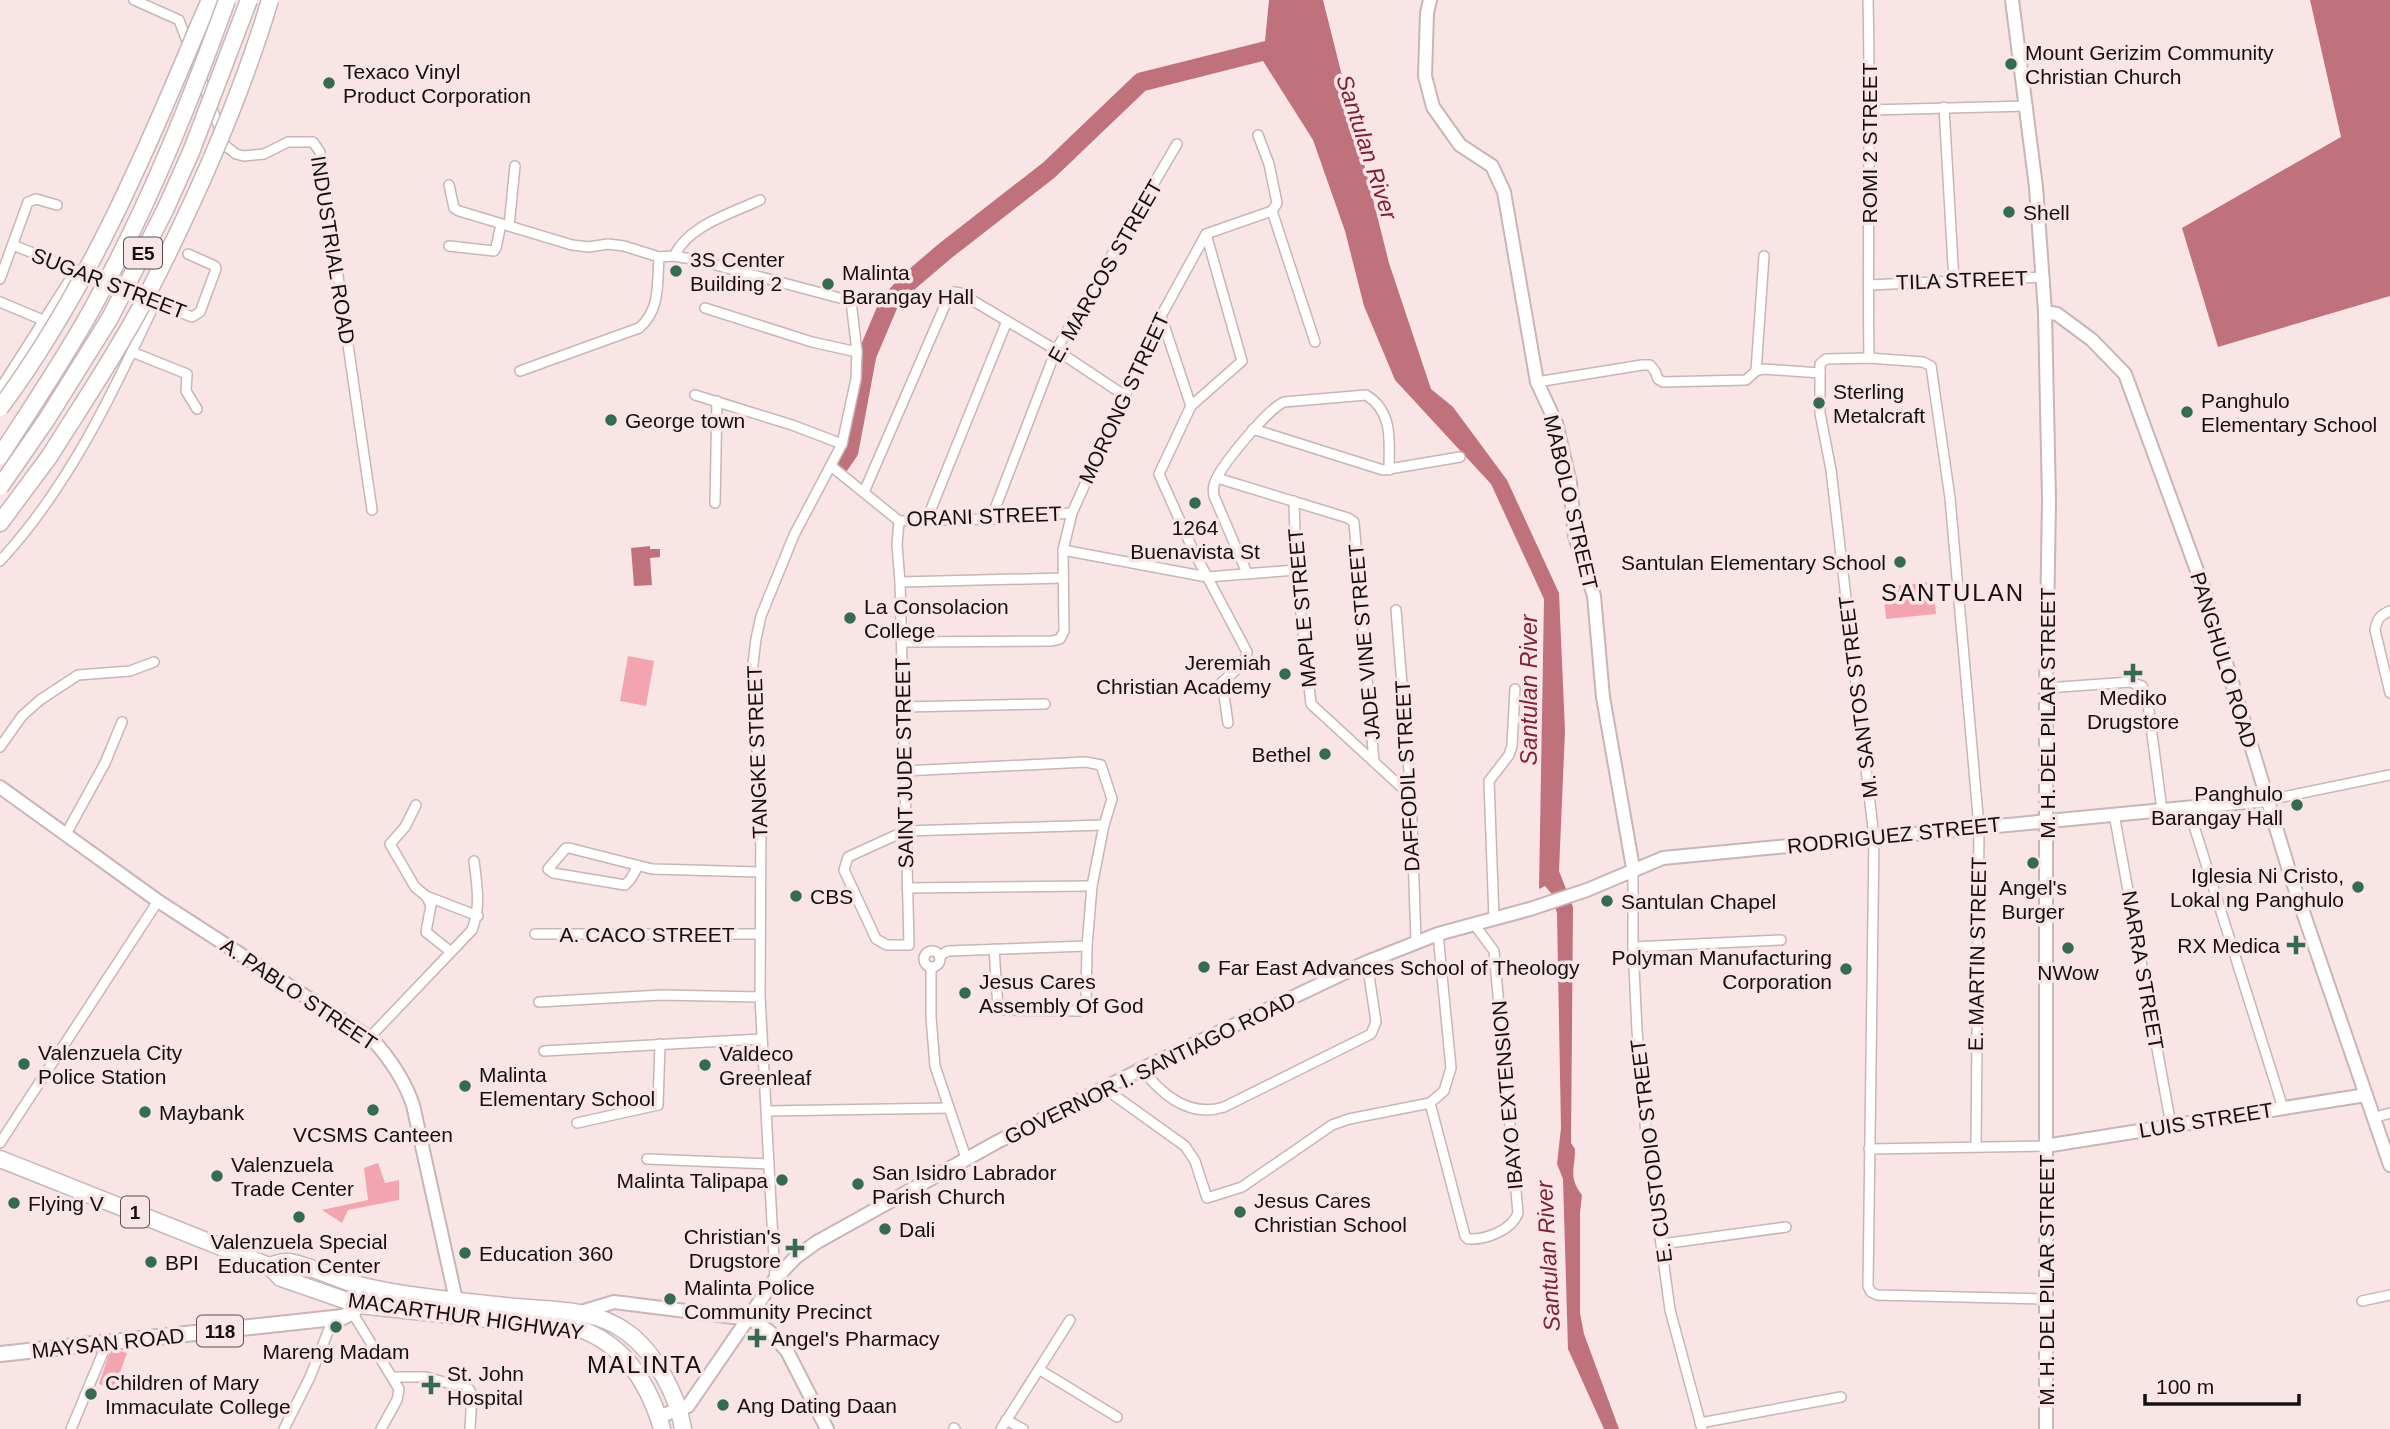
<svg xmlns="http://www.w3.org/2000/svg" width="2390" height="1429" font-family="Helvetica,sans-serif">
  <rect width="100%" height="100%" fill="#f9e5e6"/>
  <g fill="#f2a5ae">
    <path d="M1933,582L1936,614L1886,619L1883,587Z"/>
    <path d="M628,656L654,661L646,706L620,701Z"/>
    <path d="M378,1163L385,1183L399,1180V1200L348,1210L342,1223L322,1210L368,1200L364,1168Z"/>
    <path d="M111,1348L127,1353L114,1389L99,1384Z"/>
  </g>
  <g fill="#c0727c">
    <path d="M1269,0H1323L1389,263L1431,389L1453,407L1507,480L1559,593L1565,731L1559,871L1573,907L1571,1143L1575,1149C1575,1169 1568,1177 1582,1195L1580,1213V1313L1584,1334L1619,1429H1604L1568,1349L1563,1179L1557,1164L1561,1128L1557,913L1551,893L1545,886L1539,889L1544,599L1491,484L1395,380L1364,306L1345,231L1313,140L1263,61Z"/>
    <path d="M2310,0H2390V296L2218,347L2182,228L2341,137Z"/>
    <path d="M650,546V549H660V557L650,558L652,585L634,586L631,548Z"/>
  </g>
  <g fill="none" stroke-linecap="round" stroke-linejoin="round">
    <path stroke="#c0727c" stroke-width="19" d="M838,467L849,451L867,355L889,303L911,280L945,251L1049,170L1141,82L1288,45"/>
    <defs>
      <g id="street">
        <path d="M134,0L179,20L219,127L222,143L236,154L244,156L264,154L288,142H313L320,152L372,510"/>
        <path d="M1868,0C1871,120 1867,239 1869,358"/>
        <path d="M1944,107L1954,282"/>
        <path d="M1871,110L2027,106"/>
        <path d="M1258,135L1269,164L1277,203L1272,211"/>
        <path d="M449,185L454,208L459,211L572,245L589,247L608,244L624,246L659,257L674,256L697,260L851,301L857,352L856,379L842,444L794,535L761,616L756,639L752,672L761,814L760,997L775,1279"/>
        <path d="M1272,211L1315,342"/>
        <path d="M509,226L515,166"/>
        <path d="M1206,234L1242,361L1191,406L1159,474L1193,550L1247,652L1244,663L1222,682L1228,723"/>
        <path d="M13,245L192,317L200,312L216,269L215,266L188,254"/>
        <path d="M449,246L494,251L496,248L501,224"/>
        <path d="M674,256C689,225 730,214 760,200"/>
        <path d="M0,279L28,202L36,199L57,205"/>
        <path d="M1869,285L2044,277"/>
        <path d="M0,302L45,321"/>
        <path d="M705,308L812,342L857,352"/>
        <path d="M1161,316L1191,406"/>
        <path d="M132,352L187,374L186,391L197,409"/>
        <path d="M520,371L639,328C661,310 657,282 659,257"/>
        <path d="M1756,371L1764,256"/>
        <path d="M1537,382L1642,365H1650L1655,371L1658,379L1663,382L1746,380L1756,371L1763,369L1820,373"/>
        <path d="M0,389L76,270"/>
        <path d="M695,395L792,425L842,444"/>
        <path d="M1253,429L1383,470L1460,457"/>
        <path d="M831,466L899,521L991,519L1072,513"/>
        <path d="M1217,478L1348,518L1354,522L1374,762"/>
        <path d="M864,492L949,296L954,292L960,293L1056,350L1124,395"/>
        <path d="M1294,501L1296,570L1311,704L1411,796"/>
        <path d="M715,503L717,401"/>
        <path d="M927,519L1007,321"/>
        <path d="M991,519L1056,350L1177,144"/>
        <path d="M899,521L897,545L900,582L909,945"/>
        <path d="M1063,550L1207,577L1296,570"/>
        <path d="M0,561C68,488 113,393 155,303"/>
        <path d="M1247,573L1214,496C1213,491 1213,489 1214,485C1218,468 1268,409 1284,402L1366,395C1394,412 1389,442 1389,470"/>
        <path d="M900,582L1063,578"/>
        <path d="M1396,610L1411,796L1416,941"/>
        <path d="M2390,611C2380,615 2377,619 2375,630L2390,693"/>
        <path d="M902,642L1052,641L1060,639L1064,631L1063,550L1072,513L1161,316L1206,234L1272,211"/>
        <path d="M2046,688L2130,682L2142,686L2147,696L2162,810"/>
        <path d="M903,707L1045,704"/>
        <path d="M0,747L22,716L40,700L78,675L130,671L154,662"/>
        <path d="M904,771L1086,762L1101,765L1112,799L1104,825L1092,886L1087,946L1086,1004L1084,1009L1079,1011L1004,1010L998,1008L994,949"/>
        <path d="M2268,800L2390,775"/>
        <path d="M416,805L405,827L390,844L415,887L426,896L431,905L426,932L451,952"/>
        <path d="M2188,807L2283,1108"/>
        <path d="M2114,814L2171,1125"/>
        <path d="M66,834L105,763L122,722"/>
        <path d="M638,866L630,880L625,885L553,873L548,869L566,848H569L652,869L759,872"/>
        <path d="M1633,868V947L1637,1030L1646,1134L1670,1310L1702,1429"/>
        <path d="M907,888L1092,886"/>
        <path d="M426,896L478,916"/>
        <path d="M1494,919L1489,781L1509,755L1512,746L1515,689"/>
        <path d="M535,934H759"/>
        <path d="M909,945H887L876,939L844,870L848,857L905,831L1104,825"/>
        <path d="M1633,947L1781,940"/>
        <circle cx="932" cy="959" r="8"/>
        <path d="M939,956L948,951L1087,946"/>
        <path d="M931,967V1017L935,1066L966,1158"/>
        <path d="M539,1002L661,995L760,997"/>
        <path d="M370,1037L472,930C481,907 477,885 474,861"/>
        <path d="M544,1051L761,1039"/>
        <path d="M1142,1069C1162,1095 1190,1118 1224,1107L1371,1034L1376,1022L1367,962"/>
        <path d="M1104,1088L1185,1146L1195,1161L1207,1198L1242,1187L1332,1125L1349,1119L1430,1103L1444,1091L1451,1068L1438,934"/>
        <path d="M1430,1103L1465,1236L1468,1239C1486,1240 1512,1230 1518,1213L1494,951L1474,924"/>
        <path d="M767,1111L949,1108"/>
        <path d="M2373,1118L2390,1113"/>
        <path d="M577,1123L658,1105L660,1044"/>
        <path d="M0,1143L158,901"/>
        <path d="M1976,1146L1979,827L1950,498L1931,366L1923,362L1869,358L1826,359L1820,364V413L1831,470L1874,837L1868,1286L1871,1292L1877,1295L2046,1299"/>
        <path d="M1869,1149L2045,1146"/>
        <path d="M647,1159L769,1164"/>
        <path d="M1662,1244L1786,1227"/>
        <path d="M2362,1301L2390,1295"/>
        <path d="M355,1312V1317L399,1389L397,1400L381,1429"/>
        <path d="M1040,1370L1117,1417"/>
        <path d="M392,1377H426L469,1389L472,1395L470,1429"/>
        <path d="M1006,1420L1023,1429"/>
        <path d="M1700,1423L1841,1397"/>
        <path d="M954,1428L955,1429"/>
        <path d="M71,1429L107,1343"/>
        <path d="M284,1429L310,1377L333,1319"/>
        <path d="M1001,1429L1070,1320"/>
      </g>
      <g id="secondary">
        <path d="M1430,0L1427,13L1425,76L1433,107L1460,145L1492,166L1504,192L1537,382L1556,423L1570,483L1575,536L1594,596L1603,697L1633,868"/>
        <path d="M2012,0L2036,187L2045,312L2049,500L2046,688V1429"/>
        <path d="M2045,312L2057,314L2092,340L2125,374L2203,587L2291,877L2390,1165"/>
        <path d="M0,787L158,901L373,1040C391,1060 404,1079 413,1105L456,1300"/>
        <path d="M2045,1146L2366,1095"/>
        <path d="M581,1312L614,1302L750,1319L769,1331L787,1351L827,1429"/>
        <path d="M658,1417L688,1406L775,1279L796,1257L817,1242L997,1142L1142,1069L1367,962L1438,934L1530,909L1587,890L1663,858L2268,800"/>
      </g>
      <path id="primary" d="M0,1354L343,1317C359,1310 360,1302 364,1287"/>
      <g id="highway">
        <path d="M199,25L210,0"/>
        <path d="M0,523L49,457"/>
        <path d="M0,1159L269,1266L281,1278L359,1305L580,1329C625,1345 649,1384 662,1429"/>
        <path d="M269,1266C276,1264 284,1261 290,1262C316,1267 340,1282 367,1287C412,1297 459,1301 505,1306C547,1311 592,1306 628,1333C655,1353 678,1396 683,1429"/>
      </g>
    </defs>
    <use href="#street" stroke="#c8b5b6" stroke-width="12"/>
    <use href="#secondary" stroke="#c8b5b6" stroke-width="16"/>
    <use href="#primary" stroke="#c8b5b6" stroke-width="18"/>
    <use href="#highway" stroke="#c8b5b6" stroke-width="19"/>
    <use href="#street" stroke="#fff" stroke-width="9"/>
    <use href="#secondary" stroke="#fff" stroke-width="12"/>
    <use href="#primary" stroke="#fff" stroke-width="14"/>
    <use href="#highway" stroke="#fff" stroke-width="16"/>
    <defs>
      <g id="highway-bridge">
        <path d="M0,408C86,292 144,157 199,25"/>
        <path d="M0,456C32,407 65,358 93,307C147,209 189,105 227,0"/>
        <path d="M49,457C81,406 115,356 143,303C193,206 239,104 270,0"/>
        <path d="M0,487L47,419L110,318L165,210L191,152L249,0"/>
      </g>
    </defs>
    <use href="#highway-bridge" stroke="#c8b5b6" stroke-width="19" stroke-linecap="butt"/>
    <use href="#highway-bridge" stroke="#fff" stroke-width="16"/>
  </g>
  <g fill="#346b51" stroke="#f9e5e6" stroke-width="2.5">
    <circle cx="2011" cy="64" r="7"/>
    <circle cx="329" cy="83" r="7"/>
    <circle cx="2009" cy="212" r="7"/>
    <circle cx="676" cy="271" r="7"/>
    <circle cx="828" cy="284" r="7"/>
    <circle cx="1819" cy="403" r="7"/>
    <circle cx="2187" cy="412" r="7"/>
    <circle cx="611" cy="420" r="7"/>
    <circle cx="1195" cy="503" r="7"/>
    <circle cx="1900" cy="562" r="7"/>
    <circle cx="850" cy="618" r="7"/>
    <path d="M2129.5 662.5h7v7h7v7h-7v7h-7v-7h-7v-7h7z"/>
    <circle cx="1285" cy="674" r="7"/>
    <circle cx="1325" cy="754" r="7"/>
    <circle cx="2297" cy="805" r="7"/>
    <circle cx="2033" cy="863" r="7"/>
    <circle cx="2358" cy="887" r="7"/>
    <circle cx="796" cy="896" r="7"/>
    <circle cx="1607" cy="901" r="7"/>
    <path d="M2292.5 934.5h7v7h7v7h-7v7h-7v-7h-7v-7h7z"/>
    <circle cx="2068" cy="948" r="7"/>
    <circle cx="1204" cy="967" r="7"/>
    <circle cx="1846" cy="969" r="7"/>
    <circle cx="965" cy="993" r="7"/>
    <circle cx="24" cy="1064" r="7"/>
    <circle cx="705" cy="1065" r="7"/>
    <circle cx="465" cy="1086" r="7"/>
    <circle cx="373" cy="1110" r="7"/>
    <circle cx="145" cy="1112" r="7"/>
    <circle cx="217" cy="1176" r="7"/>
    <circle cx="782" cy="1180" r="7"/>
    <circle cx="858" cy="1184" r="7"/>
    <circle cx="14" cy="1203" r="7"/>
    <circle cx="1240" cy="1212" r="7"/>
    <circle cx="299" cy="1217" r="7"/>
    <circle cx="885" cy="1229" r="7"/>
    <path d="M791.5 1237.5h7v7h7v7h-7v7h-7v-7h-7v-7h7z"/>
    <circle cx="465" cy="1253" r="7"/>
    <circle cx="151" cy="1262" r="7"/>
    <circle cx="670" cy="1299" r="7"/>
    <circle cx="336" cy="1327" r="7"/>
    <path d="M753.5 1327.5h7v7h7v7h-7v7h-7v-7h-7v-7h7z"/>
    <path d="M427.5 1374.5h7v7h7v7h-7v7h-7v-7h-7v-7h7z"/>
    <circle cx="91" cy="1394" r="7"/>
    <circle cx="723" cy="1405" r="7"/>
  </g>
  <g text-anchor="middle" dominant-baseline="central" stroke-width="7" stroke-linejoin="round" paint-order="stroke">
    <g fill="#f9e5e6" stroke="#594f50" stroke-width="2">
      <rect x="124" y="237.5" width="38" height="31" rx="5"/>
      <rect x="121" y="1196.5" width="28" height="31" rx="5"/>
      <rect x="197" y="1315.5" width="46" height="31" rx="5"/>
    </g>
    <g font-size="19" font-weight="bold" fill="#150f0f">
      <text x="143" y="253">E5</text>
      <text x="135" y="1212">1</text>
      <text x="220" y="1331">118</text>
    </g>
    <g font-size="21" fill="#150f0f" stroke="#f9e5e6" text-anchor="start">
      <text x="2025" y="52">Mount Gerizim Community<tspan x="2025" dy="24">Christian Church</tspan></text>
      <text x="343" y="71">Texaco Vinyl<tspan x="343" dy="24">Product Corporation</tspan></text>
      <text x="2023" y="212">Shell</text>
      <text x="690" y="259">3S Center<tspan x="690" dy="24">Building 2</tspan></text>
      <text x="842" y="272">Malinta<tspan x="842" dy="24">Barangay Hall</tspan></text>
      <text x="1833" y="391">Sterling<tspan x="1833" dy="24">Metalcraft</tspan></text>
      <text x="2201" y="400">Panghulo<tspan x="2201" dy="24">Elementary School</tspan></text>
      <text x="625" y="420">George town</text>
      <text x="1195" y="527" text-anchor="middle">1264<tspan x="1195" dy="24">Buenavista St</tspan></text>
      <text x="1886" y="562" text-anchor="end">Santulan Elementary School</text>
      <text x="864" y="606">La Consolacion<tspan x="864" dy="24">College</tspan></text>
      <text x="1271" y="662" text-anchor="end">Jeremiah<tspan x="1271" dy="24">Christian Academy</tspan></text>
      <text x="2133" y="697" text-anchor="middle">Mediko<tspan x="2133" dy="24">Drugstore</tspan></text>
      <text x="1311" y="754" text-anchor="end">Bethel</text>
      <text x="2283" y="793" text-anchor="end">Panghulo<tspan x="2283" dy="24">Barangay Hall</tspan></text>
      <text x="2344" y="875" text-anchor="end">Iglesia Ni Cristo,<tspan x="2344" dy="24">Lokal ng Panghulo</tspan></text>
      <text x="2033" y="887" text-anchor="middle">Angel's<tspan x="2033" dy="24">Burger</tspan></text>
      <text x="810" y="896">CBS</text>
      <text x="1621" y="901">Santulan Chapel</text>
      <text x="2280" y="945" text-anchor="end">RX Medica</text>
      <text x="1832" y="957" text-anchor="end">Polyman Manufacturing<tspan x="1832" dy="24">Corporation</tspan></text>
      <text x="1218" y="967">Far East Advances School of Theology</text>
      <text x="2068" y="972" text-anchor="middle">NWow</text>
      <text x="979" y="981">Jesus Cares<tspan x="979" dy="24">Assembly Of God</tspan></text>
      <text x="38" y="1052">Valenzuela City<tspan x="38" dy="24">Police Station</tspan></text>
      <text x="719" y="1053">Valdeco<tspan x="719" dy="24">Greenleaf</tspan></text>
      <text x="479" y="1074">Malinta<tspan x="479" dy="24">Elementary School</tspan></text>
      <text x="159" y="1112">Maybank</text>
      <text x="373" y="1134" text-anchor="middle">VCSMS Canteen</text>
      <text x="231" y="1164">Valenzuela<tspan x="231" dy="24">Trade Center</tspan></text>
      <text x="872" y="1172">San Isidro Labrador<tspan x="872" dy="24">Parish Church</tspan></text>
      <text x="768" y="1180" text-anchor="end">Malinta Talipapa</text>
      <text x="1254" y="1200">Jesus Cares<tspan x="1254" dy="24">Christian School</tspan></text>
      <text x="28" y="1203">Flying V</text>
      <text x="899" y="1229">Dali</text>
      <text x="781" y="1236" text-anchor="end">Christian's<tspan x="781" dy="24">Drugstore</tspan></text>
      <text x="299" y="1241" text-anchor="middle">Valenzuela Special<tspan x="299" dy="24">Education Center</tspan></text>
      <text x="479" y="1253">Education 360</text>
      <text x="165" y="1262">BPI</text>
      <text x="684" y="1287">Malinta Police<tspan x="684" dy="24">Community Precinct</tspan></text>
      <text x="771" y="1338">Angel's Pharmacy</text>
      <text x="336" y="1351" text-anchor="middle">Mareng Madam</text>
      <text x="447" y="1373">St. John<tspan x="447" dy="24">Hospital</tspan></text>
      <text x="105" y="1382">Children of Mary<tspan x="105" dy="24">Immaculate College</tspan></text>
      <text x="737" y="1405">Ang Dating Daan</text>
    </g>
    <g font-size="21" fill="#150f0f" stroke="#f9e5e6">
      <text transform="translate(1869 143) rotate(-90)">ROMI 2 STREET</text>
      <text transform="translate(333 250) rotate(81)">INDUSTRIAL ROAD</text>
      <text transform="translate(1105 271) rotate(-60)">E. MARCOS STREET</text>
      <text transform="translate(1962 280) rotate(-2)">TILA STREET</text>
      <text transform="translate(109 283) rotate(21)">SUGAR STREET</text>
      <text transform="translate(1124 398) rotate(-65)">MORONG STREET</text>
      <text transform="translate(1571 502) rotate(77)">MABOLO STREET</text>
      <text transform="translate(984 516) rotate(-2)">ORANI STREET</text>
      <text transform="translate(1302 608) rotate(-95)">MAPLE STREET</text>
      <text transform="translate(1364 642) rotate(-95)">JADE VINE STREET</text>
      <text transform="translate(2224 660) rotate(73)">PANGHULO ROAD</text>
      <text transform="translate(1858 697) rotate(-97)">M. SANTOS STREET</text>
      <text transform="translate(2047 713) rotate(-90)">M. H. DEL PILAR STREET</text>
      <text transform="translate(757 752) rotate(-92)">TANGKE STREET</text>
      <text transform="translate(904 763) rotate(-91)">SAINT JUDE STREET</text>
      <text transform="translate(1407 776) rotate(-93)">DAFFODIL STREET</text>
      <text transform="translate(1894 835) rotate(-6)">RODRIGUEZ STREET</text>
      <text x="647" y="934">A. CACO STREET</text>
      <text transform="translate(1977 954) rotate(-89)">E. MARTIN STREET</text>
      <text transform="translate(2143 970) rotate(80)">NARRA STREET</text>
      <text transform="translate(299 994) rotate(34)">A. PABLO STREET</text>
      <text transform="translate(1150 1068) rotate(-26)">GOVERNOR I. SANTIAGO ROAD</text>
      <text transform="translate(1507 1095) rotate(-95)">IBAYO EXTENSION</text>
      <text transform="translate(2206 1120) rotate(-9)">LUIS STREET</text>
      <text transform="translate(1651 1151) rotate(-97)">E. CUSTODIO STREET</text>
      <text transform="translate(2046 1280) rotate(-90)">M. H. DEL PILAR STREET</text>
      <text transform="translate(466 1316) rotate(8)">MACARTHUR HIGHWAY</text>
      <text transform="translate(108 1343) rotate(-6)">MAYSAN ROAD</text>
    </g>
    <g font-size="23" font-style="italic" fill="#7f2136" stroke="#f9e5e6">
      <text transform="translate(1367 147) rotate(72)">Santulan River</text>
      <text transform="translate(1529 690) rotate(-90)">Santulan River</text>
      <text transform="translate(1548 1256) rotate(-93)">Santulan River</text>
    </g>
    <g font-size="24" letter-spacing="2" fill="#150f0f" stroke="#f9e5e6">
      <text x="1953" y="592">SANTULAN</text>
      <text x="645" y="1364">MALINTA</text>
    </g>
  </g>
  <path d="M2145 1394v10h154v-10" fill="none" stroke="#150f0f" stroke-width="3.5"/>
  <text x="2156" y="1394" font-size="21" fill="#150f0f" stroke="#f9e5e6" stroke-width="5" paint-order="stroke">100 m</text>
</svg>
